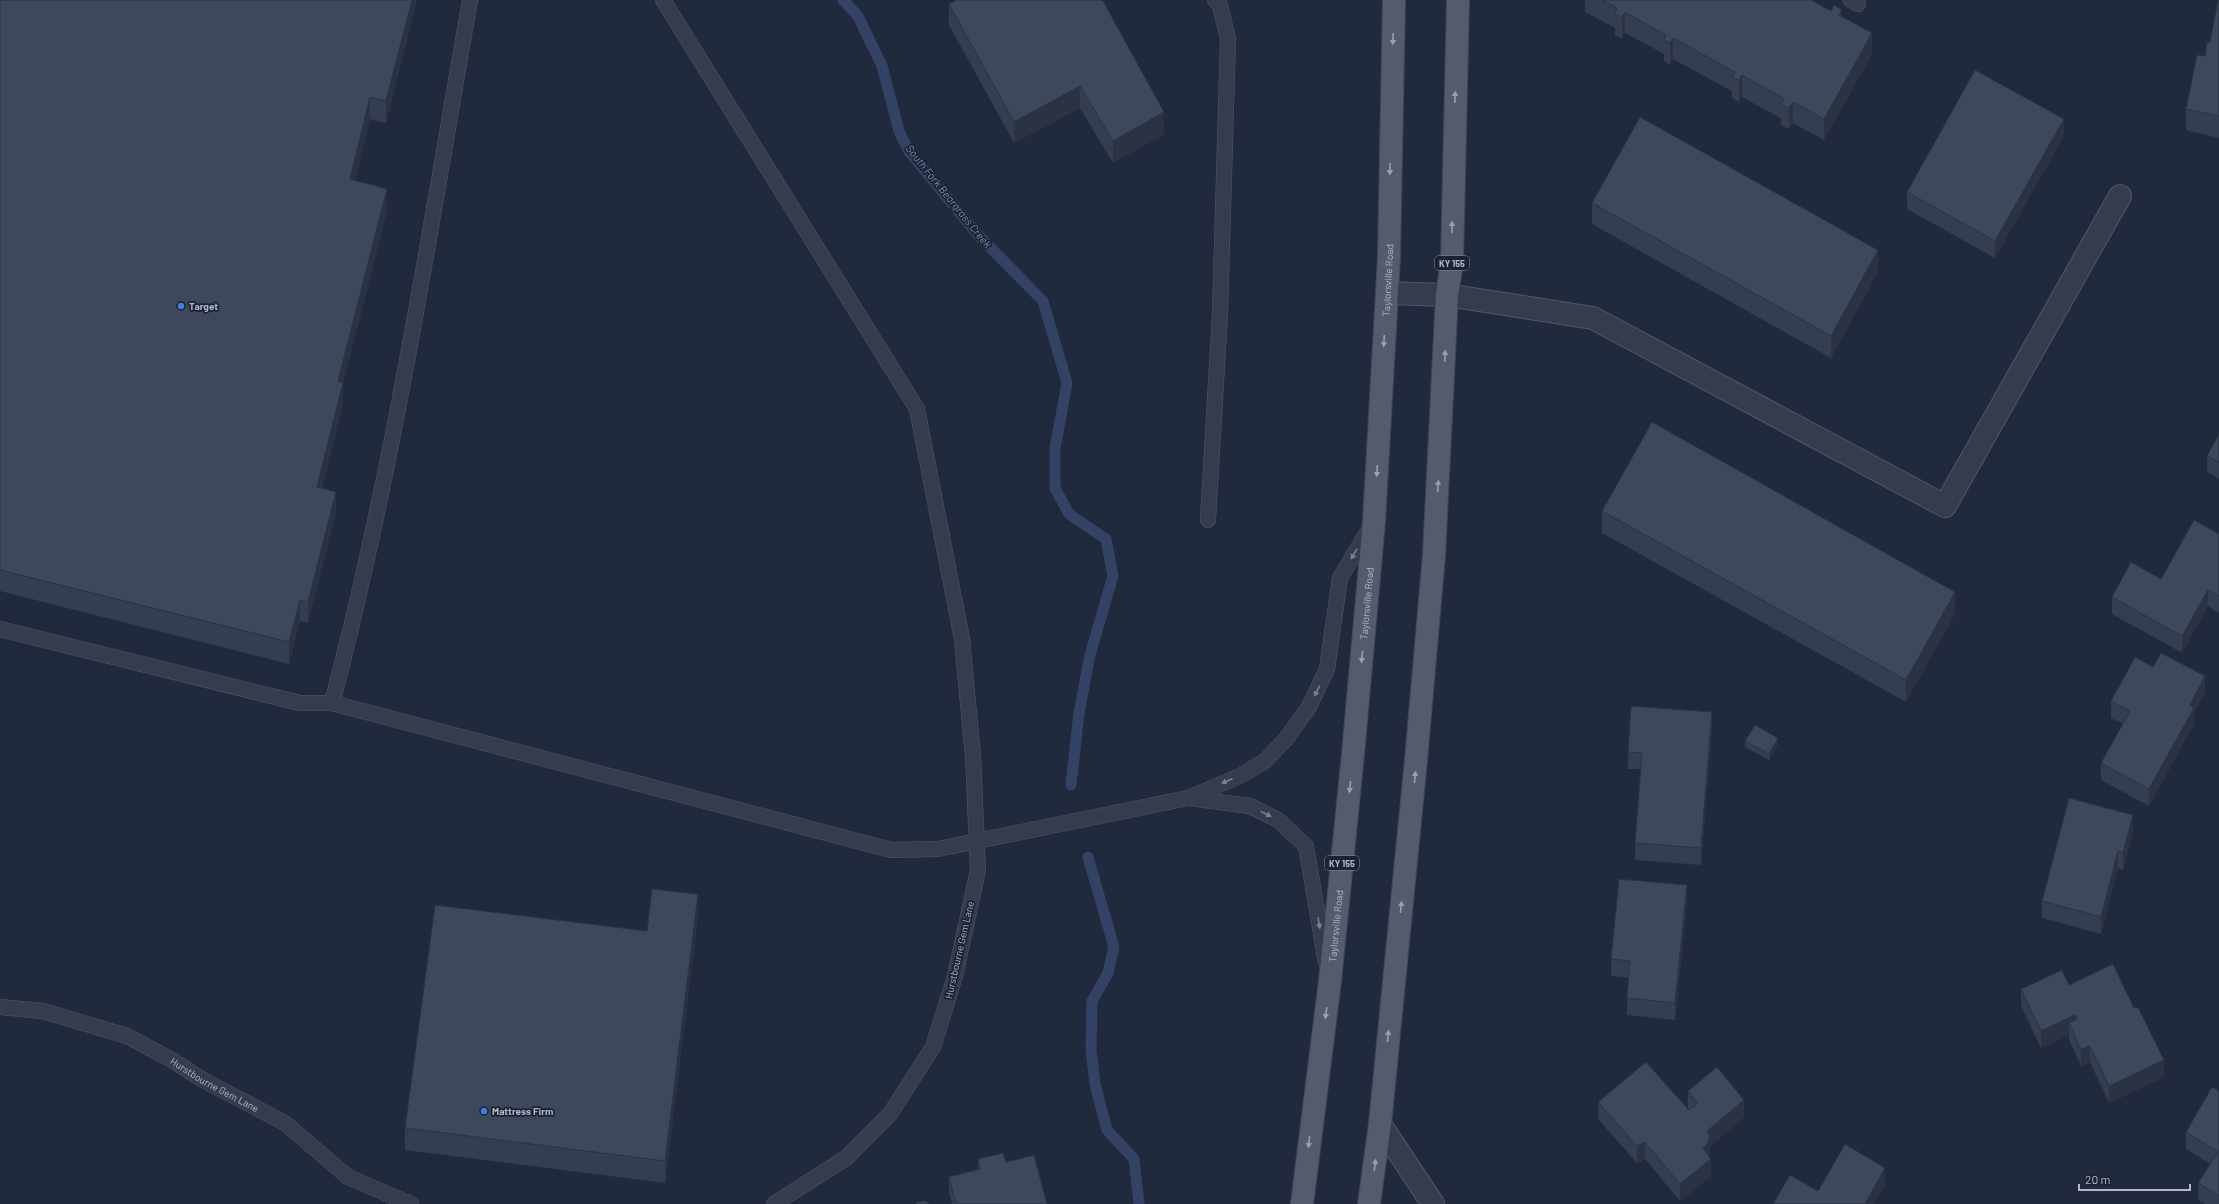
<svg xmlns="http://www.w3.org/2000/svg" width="2219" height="1204" font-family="Barlow,sans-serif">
  <rect width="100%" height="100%" fill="#212a3d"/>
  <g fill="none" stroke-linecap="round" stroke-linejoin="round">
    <g stroke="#344365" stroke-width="11">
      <path d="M843,0L858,16L882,66L899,131L908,150L978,235L1043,301L1067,383L1055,448V488L1069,514L1106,539L1113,576L1090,655L1079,713L1071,785"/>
      <path d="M1088,857L1114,947L1108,973L1092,1001L1091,1050L1095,1084L1107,1130L1134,1159L1139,1204"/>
    </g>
    <defs>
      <g id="lane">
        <path d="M470,0C429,235 393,472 332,703L891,850L938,849L1188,798L1240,776L1265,761L1286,739L1309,707L1327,669L1340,578L1371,526"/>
        <path d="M663,0L917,409L962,639L973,756L978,870L955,976L933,1047L890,1114L846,1158L774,1204"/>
        <path d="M1851,0L1858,4"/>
        <path d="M1208,520L1220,313L1228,39L1220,5L1215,0"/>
        <path d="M0,629L300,703H332"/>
        <path d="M1189,798L1250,806L1278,820L1306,846L1326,963"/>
        <path id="s1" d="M0,1007L43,1011L127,1036L172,1060L203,1080L285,1123L348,1177L411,1204"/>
      </g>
      <g id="street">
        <path d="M1387,293L1447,295L1593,318L1945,506L2120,196"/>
        <path d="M1380,1124L1433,1204"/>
      </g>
      <g id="primary">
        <path id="s2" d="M1302,1204L1330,981L1353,754L1374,521L1389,257L1394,0"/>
        <path d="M1369,1204L1380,1124L1416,760L1434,555L1447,295L1452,262L1458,0"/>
      </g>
    </defs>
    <use href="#lane" stroke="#515768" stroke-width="16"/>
    <use href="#street" stroke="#515768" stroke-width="24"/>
    <use href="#primary" stroke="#3f4656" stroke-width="24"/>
    <use href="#lane" stroke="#353d4d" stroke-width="15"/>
    <use href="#street" stroke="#353d4d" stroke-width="22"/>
    <use href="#primary" stroke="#535b6d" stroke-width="22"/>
  </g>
  <g fill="#343e50">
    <path d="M0,0H417L386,123L370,119L355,180L387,210L343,384V404L322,489L336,513L308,623L300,621L289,664L0,591Z"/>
    <path d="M1585,0H1811L1842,17L1872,54L1824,140L1793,123L1789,129L1781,125V118L1742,97L1739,102L1732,98V91L1673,59L1670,65L1664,61V54L1625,33L1622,39L1615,35V28L1585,12Z"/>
    <path d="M2219,0V138L2186,130V109L2210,42Z"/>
    <path d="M949,4L1164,134L1113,163L1080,108L1014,143L949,25Z"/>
    <path d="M2064,136L1995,258L1907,209V192Z"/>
    <path d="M1592,203L1878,272L1831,358L1592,224Z"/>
    <path d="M2219,434V479L2207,472V456Z"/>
    <path d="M1602,511L1955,614L1906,702L1602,533Z"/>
    <path d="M2219,534V613L2208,606L2182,653L2112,614V597L2161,579Z"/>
    <path d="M2153,667L2205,693L2194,713V724L2149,806L2101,780V763L2123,724L2111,718V701Z"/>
    <path d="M1712,729L1701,865L1635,860V843L1641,769H1628V752Z"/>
    <path d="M1745,741L1778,744L1769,760L1745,747Z"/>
    <path d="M2133,832L2123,870L2118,868L2101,934L2042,918V901Z"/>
    <path d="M1687,902L1675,1020L1627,1015V998L1629,978L1611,976V959Z"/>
    <path d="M698,916L665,1183L405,1150V1128L647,931Z"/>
    <path d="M2069,985L2164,1077L2109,1103L2090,1062L2081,1066L2069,1040V1035L2041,1048L2021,1006V989Z"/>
    <path d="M1688,1091L1744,1117L1710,1146L1709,1157L1711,1176L1680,1201L1645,1159L1637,1163L1598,1119V1102L1689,1110L1688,1108Z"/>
    <path d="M2219,1091V1204H2205L2198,1200V1183L2210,1164L2186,1149V1132Z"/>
    <path d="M978,1159L1006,1162L1047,1204H952L949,1193V1177L978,1169Z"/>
  </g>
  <g fill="#2b3241">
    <path d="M412,0H417L386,123V101Z"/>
    <path d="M1842,10V31L1839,15Z"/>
    <path d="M1625,12V33L1622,39V17Z"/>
    <path d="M1872,33V54L1824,140V119Z"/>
    <path d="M1673,38V59L1670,65V43Z"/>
    <path d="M1742,75V97L1739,102V80Z"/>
    <path d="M1080,86V108L1014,143V122Z"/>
    <path d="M370,97V119L350,200V179Z"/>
    <path d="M1793,102V123L1789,129V108Z"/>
    <path d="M1164,112V134L1113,163V141Z"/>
    <path d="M2064,119V136L1995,258V241Z"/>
    <path d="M387,189V210L343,384V404L317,509V487L338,381Z"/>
    <path d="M1878,250V272L1831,358V336Z"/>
    <path d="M336,492V513L308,623V602Z"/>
    <path d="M2208,590V606L2182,653V636Z"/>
    <path d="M1955,592V614L1906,702V680Z"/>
    <path d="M300,600V621L289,664V642Z"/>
    <path d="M2205,676V693L2194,713V724L2149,806V789L2190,705Z"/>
    <path d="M1712,712V729L1701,865V848Z"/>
    <path d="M1778,738V744L1769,760V754Z"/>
    <path d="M2133,815V832L2123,870V853Z"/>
    <path d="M2118,851V868L2101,934V917Z"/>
    <path d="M1687,885V902L1675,1020V1003Z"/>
    <path d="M698,894V916L665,1183V1161Z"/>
    <path d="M2075,1015V1032L2069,1023V1035L2041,1048V1031Z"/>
    <path d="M2090,1046V1062L2081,1066V1050Z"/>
    <path d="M2164,1060V1077L2109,1103V1086Z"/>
    <path d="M1744,1100V1117L1710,1146V1152L1708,1160L1703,1148L1707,1131Z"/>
    <path d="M1645,1142V1159L1637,1163V1146Z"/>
    <path d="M1711,1159V1176L1680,1201V1184Z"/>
    <path d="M1885,1168V1185L1874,1204H1865Z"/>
  </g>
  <g fill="#3d485d" stroke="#2b3241">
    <path d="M0,0H412L386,101L370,97L350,179L387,189L338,381L343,383L317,487L336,492L308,602L300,600L289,642L0,570Z"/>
    <path d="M956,0H1100L1103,1L1164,112L1113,141L1080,86L1014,122L949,4Z"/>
    <path d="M1602,0H1811L1831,11L1834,5L1842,10L1839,15L1872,33L1824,119L1793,102L1789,108L1781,104L1784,99L1742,75L1739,80L1732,77L1735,72L1673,38L1670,43L1664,40L1666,35L1625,12L1622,17L1615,14L1617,8Z"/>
    <path d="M2218,0H2219V116L2186,109L2197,55L2205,56L2207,42H2210Z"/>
    <path d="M1975,70L2064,119L1995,241L1907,192Z"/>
    <path d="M1640,117L1878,250L1831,336L1592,203Z"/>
    <path d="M1652,422L1955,592L1906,680L1602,511Z"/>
    <path d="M2219,434V462L2207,456Z"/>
    <path d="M2194,520L2219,534V596L2208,590L2182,636L2112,597L2131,562L2161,579Z"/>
    <path d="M2161,653L2205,676L2190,705L2194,708L2149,789L2101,763L2130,711L2111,701L2135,657L2153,667Z"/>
    <path d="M1631,706L1712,712L1701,848L1635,843L1642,753L1628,752Z"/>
    <path d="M1755,725L1778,738L1769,754L1745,741Z"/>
    <path d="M2069,798L2133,815L2123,853L2118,851L2101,917L2042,901Z"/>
    <path d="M1619,879L1687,885L1675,1003L1627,998L1630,961L1611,959Z"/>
    <path d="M652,889L698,894L665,1161L405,1128L435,905L647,931Z"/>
    <path d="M2113,964L2134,1008L2138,1007L2164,1060L2109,1086L2090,1046L2081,1050L2069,1023L2077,1019L2075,1015L2041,1031L2021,989L2062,970L2069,985Z"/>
    <path d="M1646,1062L1689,1110L1698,1103L1688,1091L1717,1067L1744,1100L1707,1131L1710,1135L1708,1143L1703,1148L1711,1159L1680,1184L1645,1142L1637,1146L1598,1102Z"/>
    <path d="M2212,1087L2219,1091V1196L2198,1183L2218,1152L2186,1132Z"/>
    <path d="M1845,1144L1885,1168L1865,1204H1773L1790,1175L1818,1191Z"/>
    <path d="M1003,1153L1006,1162L1034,1155L1047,1204H956L949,1177L980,1169L978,1159Z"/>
    <path d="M925,1201L930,1204H916L917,1202Z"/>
  </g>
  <defs><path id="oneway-solid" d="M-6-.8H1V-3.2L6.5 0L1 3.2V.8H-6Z"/></defs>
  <g fill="#9aa0b2">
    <use href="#oneway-solid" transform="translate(1393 39) rotate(91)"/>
    <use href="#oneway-solid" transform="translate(1455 97) rotate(-89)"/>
    <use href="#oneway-solid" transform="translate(1390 169) rotate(91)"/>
    <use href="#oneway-solid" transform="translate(1452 227) rotate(-89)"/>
    <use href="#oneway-solid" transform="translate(1384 341) rotate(93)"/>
    <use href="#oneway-solid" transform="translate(1445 356) rotate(-87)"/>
    <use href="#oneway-solid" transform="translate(1377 471) rotate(93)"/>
    <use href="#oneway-solid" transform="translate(1438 486) rotate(-87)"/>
    <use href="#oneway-solid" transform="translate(1362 657) rotate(95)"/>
    <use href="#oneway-solid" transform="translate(1415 777) rotate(-84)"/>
    <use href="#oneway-solid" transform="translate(1350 787) rotate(96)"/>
    <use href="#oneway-solid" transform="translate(1401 907) rotate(-84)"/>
    <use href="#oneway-solid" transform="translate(1326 1013) rotate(97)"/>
    <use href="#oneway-solid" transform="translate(1388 1036) rotate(-85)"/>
    <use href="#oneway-solid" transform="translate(1309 1142) rotate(97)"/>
    <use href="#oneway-solid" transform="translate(1375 1165) rotate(-82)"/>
  </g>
  <g fill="#798091">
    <use href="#oneway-solid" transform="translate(1354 554) rotate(120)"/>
    <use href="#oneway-solid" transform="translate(1317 691) rotate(116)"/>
    <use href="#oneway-solid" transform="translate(1227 781) rotate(157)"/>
    <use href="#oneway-solid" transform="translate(1266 814) rotate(26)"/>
    <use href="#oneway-solid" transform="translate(1319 923) rotate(80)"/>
  </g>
  <g fill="#3f7fe0" stroke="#1b2232" stroke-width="1.5">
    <circle cx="181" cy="306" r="4"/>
    <circle cx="484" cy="1111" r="4"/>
  </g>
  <g text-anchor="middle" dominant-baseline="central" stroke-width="3.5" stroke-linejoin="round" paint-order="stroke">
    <g fill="#1b2232" stroke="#848a9c" stroke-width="1">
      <rect x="1435" y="256" width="34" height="14" rx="3"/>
      <rect x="1325" y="856" width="34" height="14" rx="3"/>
    </g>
    <g font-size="9" font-weight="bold" fill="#b1b7c9">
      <text x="1452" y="263">KY 155</text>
      <text x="1342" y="863">KY 155</text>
    </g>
    <g font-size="10" fill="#b1b7c9" stroke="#1b2232">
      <text stroke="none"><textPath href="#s2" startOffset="928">Taylorsville Road</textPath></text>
      <text stroke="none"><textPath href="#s2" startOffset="604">Taylorsville Road</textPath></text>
      <text stroke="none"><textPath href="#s2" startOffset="280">Taylorsville Road</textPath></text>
      <text transform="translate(959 950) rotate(-77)">Hurstbourne Gem Lane</text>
      <text stroke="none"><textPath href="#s1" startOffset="231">Hurstbourne Gem Lane</textPath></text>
    </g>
    <g font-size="10" font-weight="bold" fill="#b1b7c9" stroke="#1b2232" text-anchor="start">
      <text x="189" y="306">Target</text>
      <text x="492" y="1111">Mattress Firm</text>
    </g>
    <g font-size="11" font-style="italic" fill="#778ab2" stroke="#1b2232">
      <text transform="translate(949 196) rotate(51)">South Fork Beargrass Creek</text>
    </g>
  </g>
  <path d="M2079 1184v6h111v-6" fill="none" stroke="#b1b7c9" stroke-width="2"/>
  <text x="2085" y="1184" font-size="12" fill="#b1b7c9" stroke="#1b2232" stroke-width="3" paint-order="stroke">20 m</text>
</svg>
